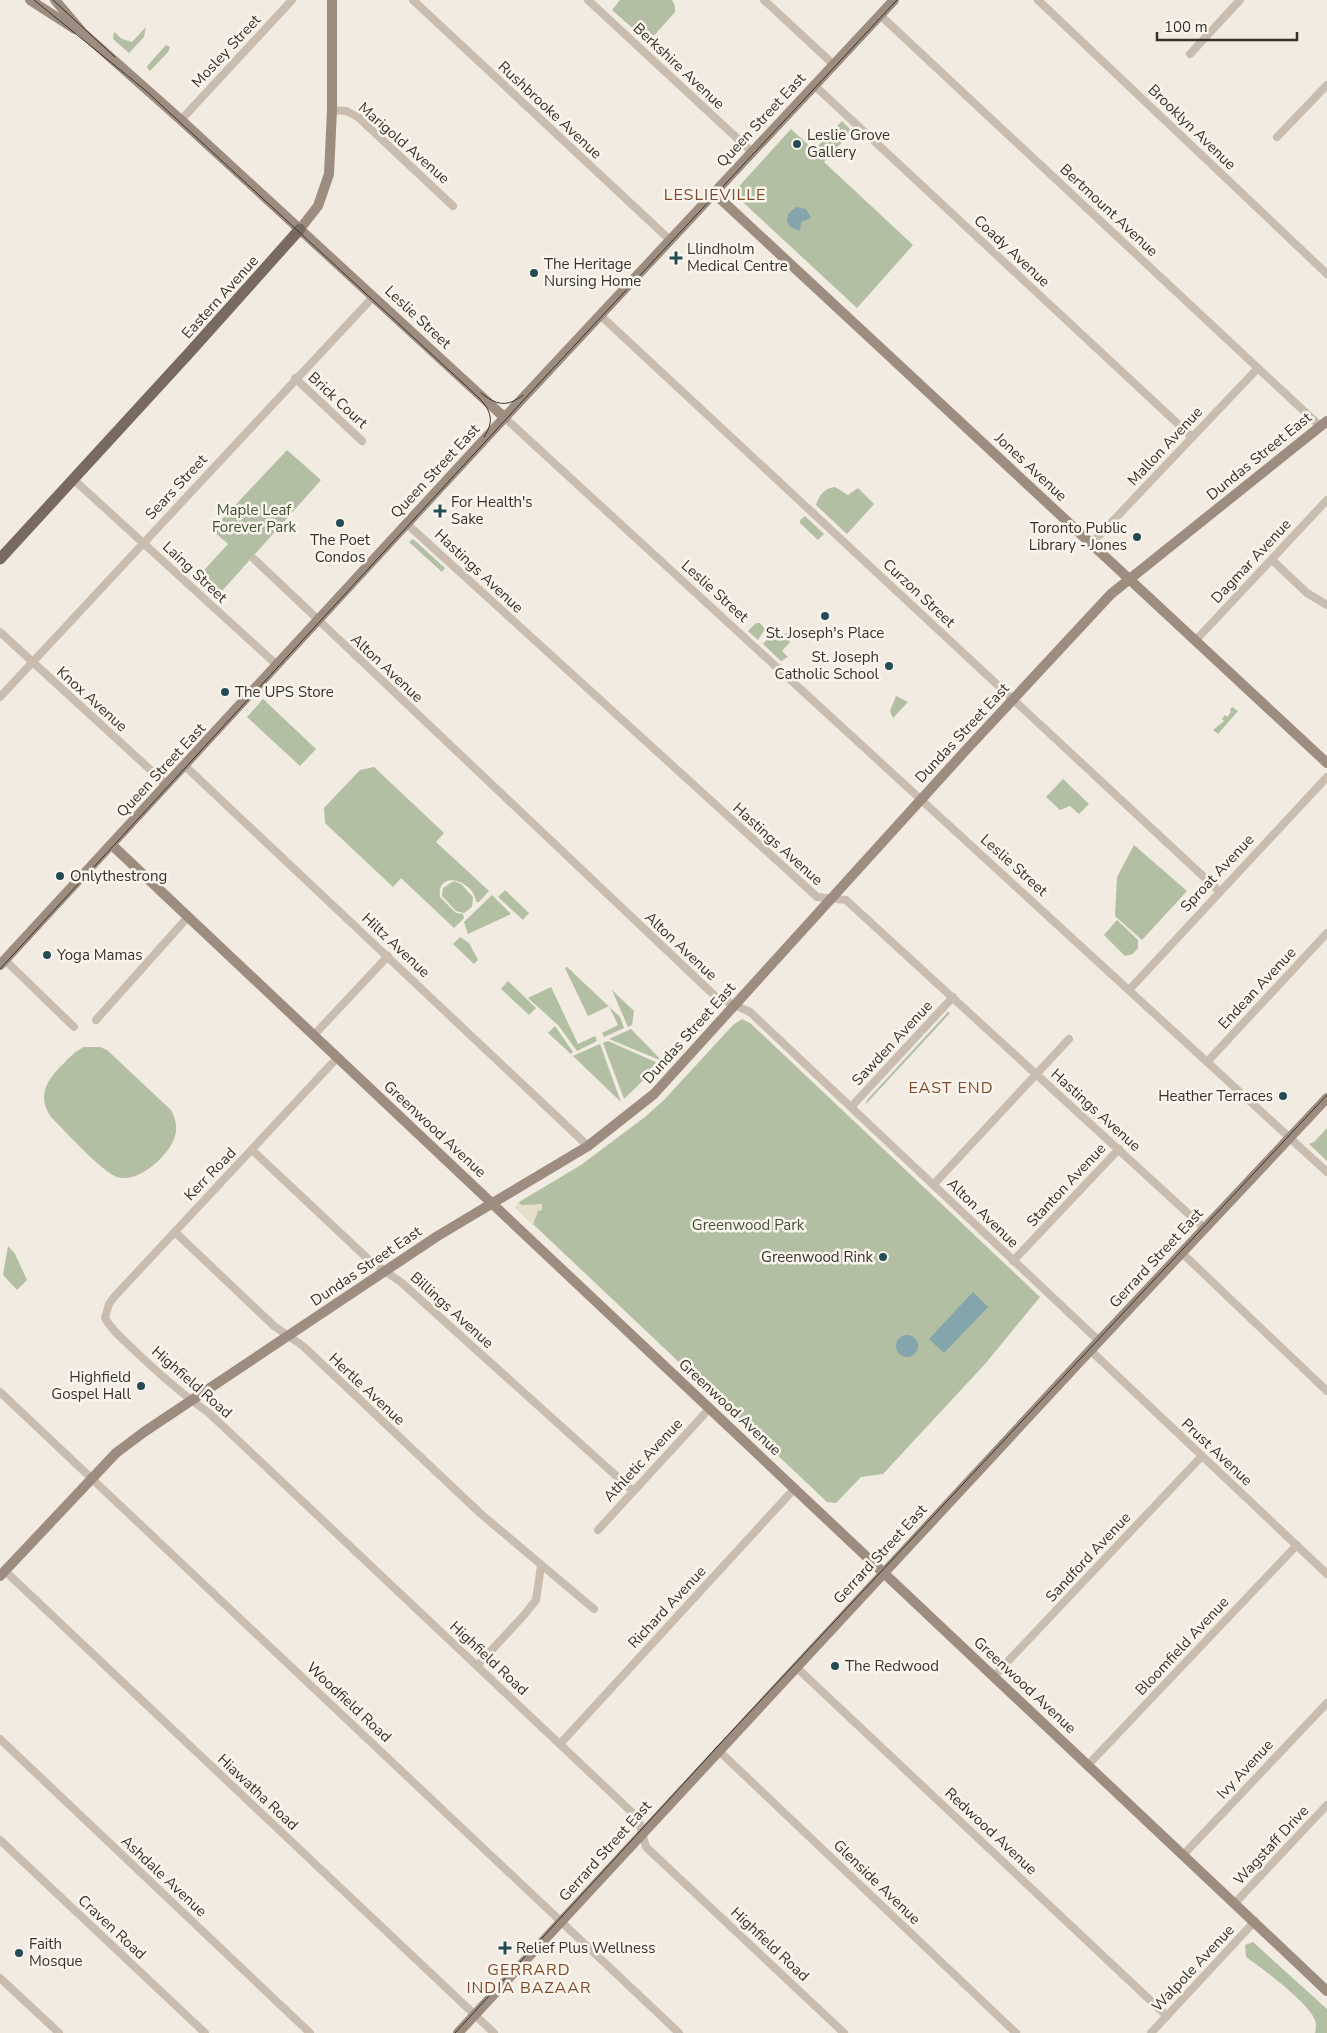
<svg xmlns="http://www.w3.org/2000/svg" width="1327" height="2033" font-family="'Nunito Sans',sans-serif">
  <rect width="100%" height="100%" fill="#f1ebe1"/>
  <g fill="#b2bfa2">
    <path d="M620,0H672L675,6V12L650,40H646L612,10Z"/>
    <path d="M146,27L144,37L129,53L113,39L114,32L122,39L132,42Z"/>
    <path d="M166,45L170,47L168,52L150,71L147,68L148,65Z"/>
    <path d="M842,121L852,131L824,162L913,245L857,308L733,193L791,129L814,150Z"/>
    <path d="M287,450L321,480L215,599L195,580L228,544L212,530Z"/>
    <path d="M835,487L848,495L858,488L874,504L847,534L816,505C819,496 824,488 835,487Z"/>
    <path d="M805,516L824,534L818,540L800,523V520Z"/>
    <path d="M413,539L445,568L442,572L409,542Z"/>
    <path d="M756,623H760L765,629L758,640L748,631Z"/>
    <path d="M787,633L790,642L782,651L788,657L781,661L763,644L770,636L775,637Z"/>
    <path d="M896,696L908,702L893,718L890,711Z"/>
    <path d="M263,699L316,749L300,766L247,717Z"/>
    <path d="M1232,707L1238,711L1218,734L1213,730L1224,721L1222,719L1225,715L1227,717L1231,712L1230,710Z"/>
    <path d="M374,767L444,833L436,842L489,891L479,902H476C475,881 436,868 440,897L456,913L463,914L464,918L454,928L401,878L393,887L325,823L324,808L360,770Z"/>
    <path d="M1063,779L1089,804L1079,814L1070,806L1060,810L1046,797Z"/>
    <path d="M1134,845L1187,891L1142,940L1115,916L1117,877Z"/>
    <path d="M454,881L461,884L473,897L472,907L464,913L456,911L442,896L443,888Z"/>
    <path d="M505,890L529,913L523,920L498,897Z"/>
    <path d="M492,895L511,914L468,934L464,922Z"/>
    <path d="M1117,920L1138,940V948L1133,954L1125,956L1104,935Z"/>
    <path d="M460,937L469,943L478,960L474,964L453,944Z"/>
    <path d="M567,967L620,1017L624,1028L604,1037L602,1033L618,1025L609,1006L588,1016L565,968Z"/>
    <path d="M508,981L536,1008L529,1015L501,989Z"/>
    <path d="M551,987L578,1044L595,1036L597,1041L577,1051L558,1025L528,998Z"/>
    <path d="M612,990L634,1011L632,1025L628,1027Z"/>
    <path d="M948,1012L950,1013L865,1105L867,1100Z"/>
    <path d="M742,1019L750,1023L1040,1297L985,1364L883,1474L861,1477L836,1503L827,1502L516,1208L519,1202L581,1165L645,1117L664,1100L733,1025Z"/>
    <path d="M555,1026L573,1052L571,1054L548,1033Z"/>
    <path d="M631,1029L662,1061L609,1039Z"/>
    <path d="M608,1041L660,1064L624,1099L603,1043Z"/>
    <path d="M600,1044L621,1102L573,1056Z"/>
    <path d="M84,1047H100L107,1050L171,1110C175,1118 178,1127 175,1136C170,1155 138,1184 117,1177C101,1171 65,1131 51,1117C37,1096 46,1081 62,1065C69,1058 75,1051 84,1047Z"/>
    <path d="M1327,1128V1161L1309,1144L1314,1142Z"/>
    <path d="M8,1246L15,1254L27,1280L17,1290L3,1275Z"/>
    <path d="M1253,1942L1327,2009V2033H1315C1316,2028 1317,2023 1314,2018C1308,2003 1261,1967 1246,1957L1245,1945Z"/>
  </g>
  <path fill="#e7deca" d="M519,1202L521,1205L542,1204V1210L538,1211L533,1225L518,1211L516,1204Z"/>
  <g fill="#83a5ab">
    <path d="M796,207L806,209L811,218L801,222L800,231L790,227L787,221L788,214Z"/>
    <path d="M973,1292L988,1307L944,1353L929,1339Z"/>
    <circle cx="907" cy="1346" r="11"/>
  </g>
  <g fill="none" stroke-linecap="round" stroke-linejoin="round">
    <g stroke="#c8bdae" stroke-width="8">
      <path d="M413,0L670,240"/>
      <path d="M588,0L752,152"/>
      <path d="M764,0L833,64"/>
      <path d="M1038,0L1327,274"/>
      <path d="M880,15L1320,426"/>
      <path d="M1190,54L1240,0"/>
      <path d="M814,85L1192,437"/>
      <path d="M332,110L346,111L358,117L453,206"/>
      <path d="M181,120L292,0"/>
      <path d="M1277,137L1327,85"/>
      <path d="M600,315L1219,891"/>
      <path d="M295,378L362,441"/>
      <path d="M505,418L1327,1172"/>
      <path d="M73,479L277,665"/>
      <path d="M407,524L817,897L846,900L1204,1228"/>
      <path d="M1091,544L1258,368"/>
      <path d="M254,559L715,996L750,1012L1099,1341"/>
      <path d="M1272,560L1307,593L1327,605"/>
      <path d="M0,632L167,785"/>
      <path d="M1196,640L1327,500"/>
      <path d="M0,697L373,297"/>
      <path d="M185,766L588,1146"/>
      <path d="M5,960L74,1027"/>
      <path d="M1129,990L1327,777"/>
      <path d="M96,1020L187,918"/>
      <path d="M313,1036L388,956"/>
      <path d="M337,1058L114,1297L109,1304L105,1318C112,1331 124,1340 134,1350C158,1373 182,1394 209,1413L638,1818L646,1847L844,2033"/>
      <path d="M1207,1062L1327,933"/>
      <path d="M851,1107L953,997"/>
      <path d="M252,1150L368,1259L402,1283L633,1491"/>
      <path d="M934,1184L1069,1039"/>
      <path d="M175,1232L274,1326L303,1346L481,1514L594,1609"/>
      <path d="M1182,1253L1327,1391"/>
      <path d="M1013,1261L1119,1149"/>
      <path d="M1090,1350L1327,1574"/>
      <path d="M0,1392L679,2033"/>
      <path d="M598,1530L709,1409"/>
      <path d="M5,1571L494,2033"/>
      <path d="M477,1666L525,1614L536,1600L541,1566"/>
      <path d="M796,1667L1167,2016"/>
      <path d="M994,1676L1201,1457"/>
      <path d="M0,1739L310,2033"/>
      <path d="M560,1744L795,1488"/>
      <path d="M718,1750L1016,2033"/>
      <path d="M1088,1765L1297,1545"/>
      <path d="M0,1840L205,2033"/>
      <path d="M1184,1854L1327,1703"/>
      <path d="M1235,1903L1327,1805"/>
      <path d="M0,1978L59,2033"/>
      <path d="M1151,2033L1255,1921"/>
    </g>
    <g stroke="#9c8d7f" stroke-width="10">
      <path d="M30,0L75,29"/>
      <path d="M55,0L83,33L181,120L505,418"/>
      <path d="M714,193L1327,763"/>
      <path d="M300,229L318,206L329,174L332,110V0"/>
      <path d="M112,845L1327,1991"/>
      <path d="M0,965L493,430L894,0"/>
      <path d="M0,1576L116,1453L144,1432L436,1237L588,1146L654,1094L966,750L1111,594L1327,421"/>
      <path d="M458,2033L1084,1357L1327,1098"/>
    </g>
    <path stroke="#786a5e" stroke-width="11" d="M0,559L190,352L300,229"/>
    <g stroke="#38312b" stroke-width="1">
      <path d="M34,0L145,90L478,397C491,410 495,421 484,437"/>
      <path d="M53,0L115,57"/>
      <path d="M481,393C496,405 507,408 523,395"/>
      <path d="M0,969L532,391L897,0"/>
      <path d="M455,2033L718,1746L1327,1095"/>
    </g>
  </g>
  <g fill="#254c55" stroke="#f9f5ed" stroke-width="2">
    <circle cx="797" cy="144" r="5"/>
    <path d="M673.5 250.5h5v5h5v5h-5v5h-5v-5h-5v-5h5z"/>
    <circle cx="534" cy="273" r="5"/>
    <path d="M437.5 503.5h5v5h5v5h-5v5h-5v-5h-5v-5h5z"/>
    <circle cx="340" cy="523" r="5"/>
    <circle cx="1137" cy="537" r="5"/>
    <circle cx="825" cy="616" r="5"/>
    <circle cx="889" cy="666" r="5"/>
    <circle cx="225" cy="692" r="5"/>
    <circle cx="60" cy="876" r="5"/>
    <circle cx="47" cy="955" r="5"/>
    <circle cx="1283" cy="1096" r="5"/>
    <circle cx="883" cy="1257" r="5"/>
    <circle cx="141" cy="1386" r="5"/>
    <circle cx="835" cy="1666" r="5"/>
    <path d="M502.5 1940.5h5v5h5v5h-5v5h-5v-5h-5v-5h5z"/>
    <circle cx="19" cy="1953" r="5"/>
  </g>
  <g text-anchor="middle" dominant-baseline="central" stroke-width="5" stroke-linejoin="round" paint-order="stroke">
    <g font-size="15" fill="#38312b" stroke="#f9f5ed">
      <text transform="translate(226 51) rotate(-47)">Mosley Street</text>
      <text transform="translate(679 66) rotate(43)">Berkshire Avenue</text>
      <text transform="translate(550 110) rotate(43)">Rushbrooke Avenue</text>
      <text transform="translate(761 120) rotate(-47)">Queen Street East</text>
      <text transform="translate(1192 127) rotate(44)">Brooklyn Avenue</text>
      <text transform="translate(404 143) rotate(41)">Marigold Avenue</text>
      <text transform="translate(1109 210) rotate(43)">Bertmount Avenue</text>
      <text transform="translate(1012 251) rotate(43)">Coady Avenue</text>
      <text transform="translate(220 297) rotate(-48)">Eastern Avenue</text>
      <text transform="translate(418 317) rotate(43)">Leslie Street</text>
      <text transform="translate(338 400) rotate(43)">Brick Court</text>
      <text transform="translate(1165 446) rotate(-47)">Mallon Avenue</text>
      <text transform="translate(1259 456) rotate(-39)">Dundas Street East</text>
      <text transform="translate(1031 467) rotate(43)">Jones Avenue</text>
      <text transform="translate(435 471) rotate(-47)">Queen Street East</text>
      <text transform="translate(176 487) rotate(-47)">Sears Street</text>
      <text transform="translate(1251 561) rotate(-47)">Dagmar Avenue</text>
      <text transform="translate(479 571) rotate(43)">Hastings Avenue</text>
      <text transform="translate(195 572) rotate(43)">Laing Street</text>
      <text transform="translate(715 591) rotate(42)">Leslie Street</text>
      <text transform="translate(919 593) rotate(43)">Curzon Street</text>
      <text transform="translate(387 668) rotate(43)">Alton Avenue</text>
      <text transform="translate(92 699) rotate(42)">Knox Avenue</text>
      <text transform="translate(962 733) rotate(-47)">Dundas Street East</text>
      <text transform="translate(161 770) rotate(-47)">Queen Street East</text>
      <text transform="translate(778 844) rotate(42)">Hastings Avenue</text>
      <text transform="translate(1014 865) rotate(42)">Leslie Street</text>
      <text transform="translate(1217 873) rotate(-47)">Sproat Avenue</text>
      <text transform="translate(396 945) rotate(43)">Hiltz Avenue</text>
      <text transform="translate(681 946) rotate(43)">Alton Avenue</text>
      <text transform="translate(1257 988) rotate(-47)">Endean Avenue</text>
      <text transform="translate(689 1033) rotate(-48)">Dundas Street East</text>
      <text transform="translate(892 1043) rotate(-47)">Sawden Avenue</text>
      <text transform="translate(1096 1110) rotate(42)">Hastings Avenue</text>
      <text transform="translate(435 1129) rotate(43)">Greenwood Avenue</text>
      <text transform="translate(210 1174) rotate(-46)">Kerr Road</text>
      <text transform="translate(1066 1185) rotate(-47)">Stanton Avenue</text>
      <text transform="translate(983 1213) rotate(44)">Alton Avenue</text>
      <text transform="translate(1156 1258) rotate(-47)">Gerrard Street East</text>
      <text transform="translate(366 1266) rotate(-34)">Dundas Street East</text>
      <text transform="translate(452 1310) rotate(42)">Billings Avenue</text>
      <text transform="translate(192 1382) rotate(41)">Highfield Road</text>
      <text transform="translate(367 1389) rotate(43)">Hertle Avenue</text>
      <text transform="translate(730 1407) rotate(43)">Greenwood Avenue</text>
      <text transform="translate(1217 1452) rotate(43)">Prust Avenue</text>
      <text transform="translate(643 1460) rotate(-47)">Athletic Avenue</text>
      <text transform="translate(880 1554) rotate(-47)">Gerrard Street East</text>
      <text transform="translate(1088 1557) rotate(-47)">Sandford Avenue</text>
      <text transform="translate(667 1607) rotate(-47)">Richard Avenue</text>
      <text transform="translate(1182 1646) rotate(-47)">Bloomfield Avenue</text>
      <text transform="translate(489 1658) rotate(43)">Highfield Road</text>
      <text transform="translate(1025 1685) rotate(43)">Greenwood Avenue</text>
      <text transform="translate(349 1702) rotate(43)">Woodfield Road</text>
      <text transform="translate(1245 1769) rotate(-47)">Ivy Avenue</text>
      <text transform="translate(258 1792) rotate(43)">Hiawatha Road</text>
      <text transform="translate(991 1831) rotate(43)">Redwood Avenue</text>
      <text transform="translate(1271 1845) rotate(-47)">Wagstaff Drive</text>
      <text transform="translate(605 1851) rotate(-48)">Gerrard Street East</text>
      <text transform="translate(164 1876) rotate(43)">Ashdale Avenue</text>
      <text transform="translate(877 1882) rotate(44)">Glenside Avenue</text>
      <text transform="translate(112 1927) rotate(43)">Craven Road</text>
      <text transform="translate(770 1944) rotate(43)">Highfield Road</text>
      <text transform="translate(1193 1968) rotate(-47)">Walpole Avenue</text>
    </g>
    <g font-size="15" fill="#38312b" stroke="#f9f5ed" text-anchor="start">
      <text x="807" y="135">Leslie Grove<tspan x="807" dy="17">Gallery</tspan></text>
      <text x="687" y="249">Llindholm<tspan x="687" dy="17">Medical Centre</tspan></text>
      <text x="544" y="264">The Heritage<tspan x="544" dy="17">Nursing Home</tspan></text>
      <text x="451" y="502">For Health's<tspan x="451" dy="17">Sake</tspan></text>
      <text x="1127" y="528" text-anchor="end">Toronto Public<tspan x="1127" dy="17">Library - Jones</tspan></text>
      <text x="340" y="540" text-anchor="middle">The Poet<tspan x="340" dy="17">Condos</tspan></text>
      <text x="825" y="633" text-anchor="middle">St. Joseph's Place</text>
      <text x="879" y="657" text-anchor="end">St. Joseph<tspan x="879" dy="17">Catholic School</tspan></text>
      <text x="235" y="692">The UPS Store</text>
      <text x="70" y="876">Onlythestrong</text>
      <text x="57" y="955">Yoga Mamas</text>
      <text x="1273" y="1096" text-anchor="end">Heather Terraces</text>
      <text x="873" y="1257" text-anchor="end">Greenwood Rink</text>
      <text x="131" y="1377" text-anchor="end">Highfield<tspan x="131" dy="17">Gospel Hall</tspan></text>
      <text x="845" y="1666">The Redwood</text>
      <text x="29" y="1944">Faith<tspan x="29" dy="17">Mosque</tspan></text>
      <text x="516" y="1948">Relief Plus Wellness</text>
    </g>
    <g font-size="15" fill="#435332" stroke="#f9f5ed">
      <text x="254" y="510">Maple Leaf<tspan x="254" dy="17">Forever Park</tspan></text>
      <text x="748" y="1225">Greenwood Park</text>
    </g>
    <g font-size="16" letter-spacing="1" fill="#7f4a2c" stroke="#f9f5ed">
      <text x="715" y="195">LESLIEVILLE</text>
      <text x="951" y="1088">EAST END</text>
      <text x="529" y="1970">GERRARD<tspan x="529" dy="18">INDIA BAZAAR</tspan></text>
    </g>
  </g>
  <path d="M1157 32v8h140v-8" fill="none" stroke="#38312b" stroke-width="2.5"/>
  <text x="1164" y="32" font-size="15" fill="#38312b" stroke="#f9f5ed" stroke-width="4" paint-order="stroke">100 m</text>
</svg>
